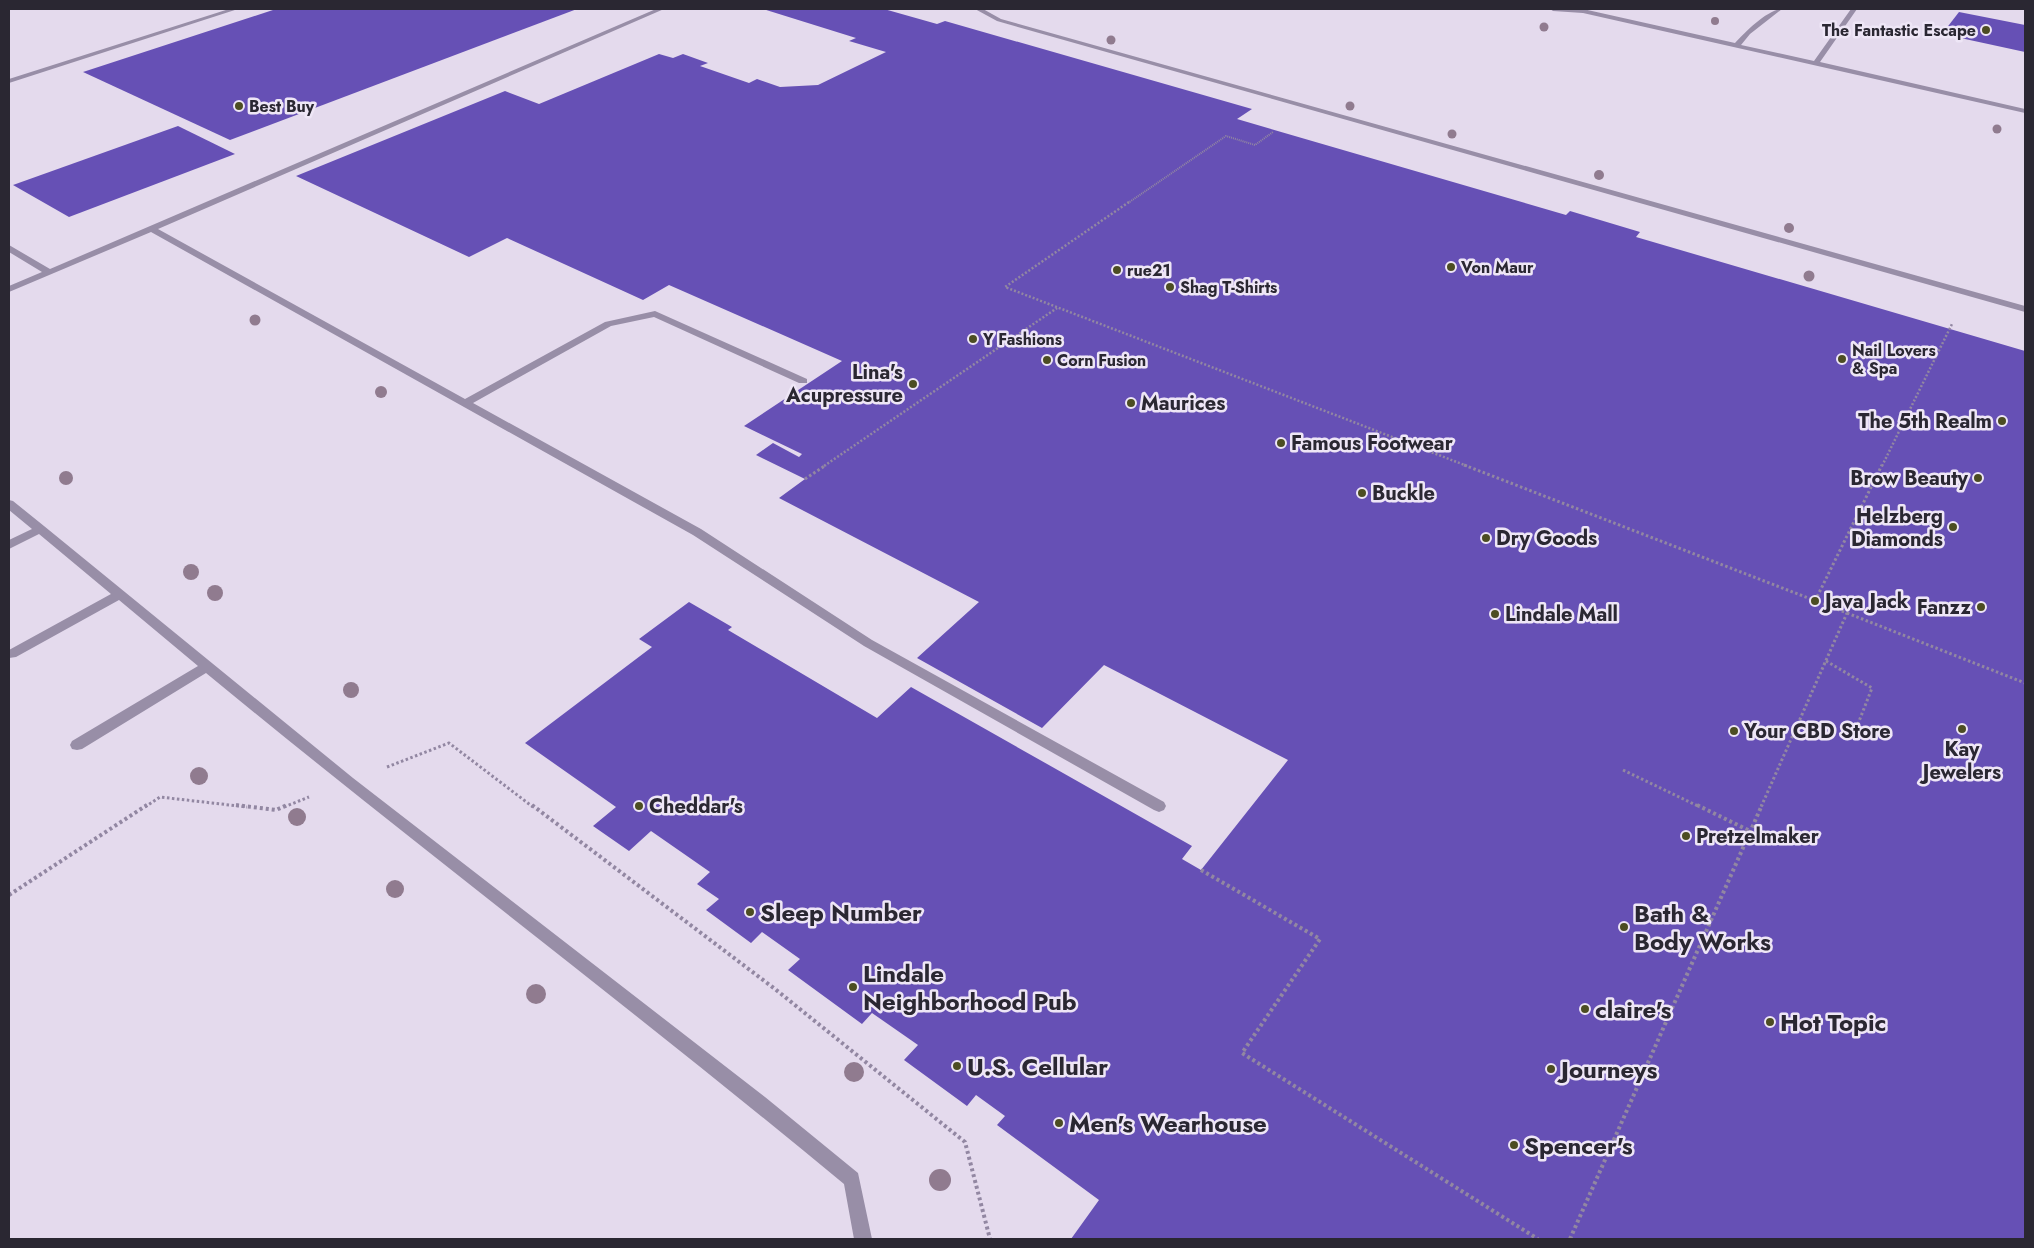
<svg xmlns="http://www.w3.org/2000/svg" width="2034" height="1248" font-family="Jost,sans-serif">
  <rect width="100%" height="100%" fill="#e4daed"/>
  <g fill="#6650b5">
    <path d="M276,9H577L230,140L83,72Z"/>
    <path d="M763,9H884L937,24L945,21L1252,109L1237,119L1566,215L1570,211L1640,232L1636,237L2025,351V1239H1071L1099,1200L997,1125L1005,1116L976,1095L967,1106L904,1060L918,1045L872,1013L862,1024L788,970L800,959L762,932L751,943L706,910L719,899L697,884L710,872L651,831L629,851L593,826L616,807L525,743L652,647L639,639L689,602L732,627L728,630L877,718L911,687L1192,846L1182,859L1201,870L1288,760L1104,665L1042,728L917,658L979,602L779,498L805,479L756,455L773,443L799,457L802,454L744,426L842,361L669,285L643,300L507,238L469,257L296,176L505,91L539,104L659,54L673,58L683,54L708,63L700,66L749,83L757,79L780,87L818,85L886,52L849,41L856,38Z"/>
    <path d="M1959,12L2025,25V52L1942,34Z"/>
    <path d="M178,126L235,154L69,217L13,185Z"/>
  </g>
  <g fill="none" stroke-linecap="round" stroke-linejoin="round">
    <path stroke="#9287a2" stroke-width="2" stroke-dasharray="1 1" stroke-linecap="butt" d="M1128,203L1226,136L1255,145L1273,132"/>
    <g stroke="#9287a2" stroke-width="2.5" stroke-dasharray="2 2" stroke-linecap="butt">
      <path d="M1129,202L1005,287L1467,466"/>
      <path d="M824,466L1057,308"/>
      <path d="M1882,466L1952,324"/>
    </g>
    <g stroke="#9287a2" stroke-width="3" stroke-dasharray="2.5 2.5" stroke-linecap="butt">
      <path d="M1464,465L1847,613L1761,807"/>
      <path d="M805,479L826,465"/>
      <path d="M1815,601L1882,465"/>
      <path d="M1847,613L2025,683"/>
      <path d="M1826,661L1872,688L1856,729"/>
      <path d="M387,767L449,743L533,807"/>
      <path d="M1623,770L1700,807"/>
      <path d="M145,807L160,797L247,807"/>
      <path d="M284,807L309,797"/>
    </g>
    <g stroke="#9287a2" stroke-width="4" stroke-dasharray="3 3" stroke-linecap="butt">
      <path d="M236,805L276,810L287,805"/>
      <path d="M532,805L775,989L965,1142L990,1239"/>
      <path d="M1697,805L1750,831"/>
      <path d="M1201,870L1320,939L1242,1053L1538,1239"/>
      <path d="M9,895L147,805"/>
      <path d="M1570,1239L1762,805"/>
    </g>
    <g fill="#988ea7" fill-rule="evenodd">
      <path d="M229,9H238L9,83V79Z"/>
      <path d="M656,9H664L158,229L465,399L605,322L655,311L807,379V383H799L654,317L611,326L473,403L701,529L872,640L1164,802L1166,806L1164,810L1159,812L1154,810L864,646L693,535L151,232L9,292V286L42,272L9,252V245L50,269Z"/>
      <path d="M975,9H983L1001,19L2025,306V312L997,21Z"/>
      <path d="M1550,9H1583L1735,43C1745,32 1768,9 1782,9L1750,34L1741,45L1814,61L1851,9H1857L1820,62L2025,109V113L1583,13L1553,11Z"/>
      <path d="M9,500L13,501L44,526L353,778L765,1097L858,1173L872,1239H854L844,1184C634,1010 416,846 206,673L82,749L77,750L72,749L70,745L72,741L198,666L119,600L16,657L9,658V650L111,594L39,534L9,549V540L32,529L9,510Z"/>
    </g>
  </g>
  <g fill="#907b8f">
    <circle cx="1715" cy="21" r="4"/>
    <circle cx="1544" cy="27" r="4.5"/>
    <circle cx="1111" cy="40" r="4.5"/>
    <circle cx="1350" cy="106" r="4.5"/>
    <circle cx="1997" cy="129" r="4.5"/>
    <circle cx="1452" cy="134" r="4.5"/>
    <circle cx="1599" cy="175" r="5"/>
    <circle cx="1789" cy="228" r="5"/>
    <circle cx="1809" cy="276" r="5.5"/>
    <circle cx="255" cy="320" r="5.5"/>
    <circle cx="381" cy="392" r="6"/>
    <circle cx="66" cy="478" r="7"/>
    <circle cx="191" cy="572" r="8"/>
    <circle cx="215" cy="593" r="8"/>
    <circle cx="351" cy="690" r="8"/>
    <circle cx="199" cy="776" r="9"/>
    <circle cx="297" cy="817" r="9"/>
    <circle cx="395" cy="889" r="9"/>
    <circle cx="536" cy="994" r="10"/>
    <circle cx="854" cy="1072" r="10"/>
    <circle cx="940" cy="1180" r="11"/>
  </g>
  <g fill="#4c4d22" stroke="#eee6f6" stroke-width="2">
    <circle cx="1986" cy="30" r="5"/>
    <circle cx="239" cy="106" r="5"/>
    <circle cx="1451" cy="267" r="5"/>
    <circle cx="1117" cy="270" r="5"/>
    <circle cx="1170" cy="287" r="5"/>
    <circle cx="973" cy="339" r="5"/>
    <circle cx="1842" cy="359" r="5"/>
    <circle cx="1047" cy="360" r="5"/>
    <circle cx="913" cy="384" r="5"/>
    <circle cx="1131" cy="403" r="5"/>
    <circle cx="2002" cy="421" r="5"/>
    <circle cx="1281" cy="443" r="5"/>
    <circle cx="1978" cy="478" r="5"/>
    <circle cx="1362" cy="493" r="5"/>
    <circle cx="1953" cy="527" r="5"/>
    <circle cx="1486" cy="538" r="5"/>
    <circle cx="1815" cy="601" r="5"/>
    <circle cx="1981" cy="607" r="5"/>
    <circle cx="1495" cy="614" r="5"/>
    <circle cx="1962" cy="729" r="5"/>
    <circle cx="1734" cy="731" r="5"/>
    <circle cx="639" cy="806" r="5"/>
    <circle cx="1686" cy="836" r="5"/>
    <circle cx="750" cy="912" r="5"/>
    <circle cx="1624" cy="927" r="5"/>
    <circle cx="853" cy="987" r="5"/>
    <circle cx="1585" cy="1009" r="5"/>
    <circle cx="1770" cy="1022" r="5"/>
    <circle cx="957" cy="1066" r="5"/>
    <circle cx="1551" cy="1069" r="5"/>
    <circle cx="1059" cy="1123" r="5"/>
    <circle cx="1514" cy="1145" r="5"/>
  </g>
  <g text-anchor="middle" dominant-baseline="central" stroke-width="5" stroke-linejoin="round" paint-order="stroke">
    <g font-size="16" font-weight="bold" fill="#2a2732" stroke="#eee6f6" text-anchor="start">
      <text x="1976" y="30" text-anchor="end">The Fantastic Escape</text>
      <text x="249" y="106">Best Buy</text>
      <text x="1461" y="267">Von Maur</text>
      <text x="1127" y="270">rue21</text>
      <text x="1180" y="287">Shag T-Shirts</text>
      <text x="983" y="339">Y Fashions</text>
      <text x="1852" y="350">Nail Lovers<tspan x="1852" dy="18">&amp; Spa</tspan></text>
      <text x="1057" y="360">Corn Fusion</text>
    </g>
    <g font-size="20" font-weight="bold" fill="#2a2732" stroke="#eee6f6" text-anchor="start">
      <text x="903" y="372" text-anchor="end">Lina's<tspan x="903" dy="23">Acupressure</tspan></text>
      <text x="1141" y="403">Maurices</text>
      <text x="1992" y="421" text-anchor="end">The 5th Realm</text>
      <text x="1291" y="443">Famous Footwear</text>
      <text x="1968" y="478" text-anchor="end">Brow Beauty</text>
      <text x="1372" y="493">Buckle</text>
      <text x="1943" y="516" text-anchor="end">Helzberg<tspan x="1943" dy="23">Diamonds</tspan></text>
      <text x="1496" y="538">Dry Goods</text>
      <text x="1825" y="601">Java Jack</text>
      <text x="1971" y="607" text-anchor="end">Fanzz</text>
      <text x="1505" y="614">Lindale Mall</text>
      <text x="1744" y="731">Your CBD Store</text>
      <text x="1962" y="749" text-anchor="middle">Kay<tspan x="1962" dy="23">Jewelers</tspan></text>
      <text x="649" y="806">Cheddar's</text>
      <text x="1696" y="836">Pretzelmaker</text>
    </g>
    <g font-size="24" font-weight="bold" fill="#2a2732" stroke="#eee6f6" text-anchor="start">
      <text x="760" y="912">Sleep Number</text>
      <text x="1634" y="913">Bath &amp;<tspan x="1634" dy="28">Body Works</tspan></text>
      <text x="863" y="973">Lindale<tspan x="863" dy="28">Neighborhood Pub</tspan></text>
      <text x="1595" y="1009">claire's</text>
      <text x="1780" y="1022">Hot Topic</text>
      <text x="967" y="1066">U.S. Cellular</text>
      <text x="1561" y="1069">Journeys</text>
      <text x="1069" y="1123">Men's Wearhouse</text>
      <text x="1524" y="1145">Spencer's</text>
    </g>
  </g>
  <rect width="2034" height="1248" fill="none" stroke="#2a2732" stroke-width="20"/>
</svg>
